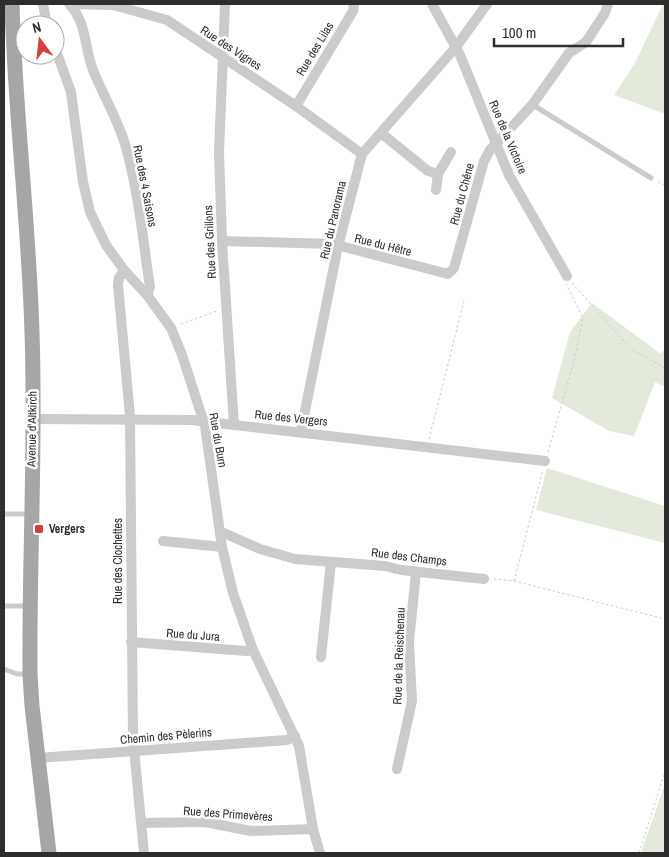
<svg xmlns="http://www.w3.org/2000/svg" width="669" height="857" font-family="'Archivo Narrow',sans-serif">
  <rect width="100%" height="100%" fill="#fff"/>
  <g fill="#e3eadc">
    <path d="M663,4H665V114L614,95L635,63Z"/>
    <path d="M592,303L661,354L665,349V387L655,382L634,436L609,431L552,398L570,332Z"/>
    <path d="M547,468L665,506V543L536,510Z"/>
    <path d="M665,783V853H641Z"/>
  </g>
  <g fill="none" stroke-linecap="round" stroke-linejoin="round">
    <g stroke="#cbcbcb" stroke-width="1" stroke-dasharray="2.5 2.5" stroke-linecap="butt">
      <path d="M658,182L665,185"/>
      <path d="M572,283L630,348L665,368"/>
      <path d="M181,324L217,311"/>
      <path d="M429,439L464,301"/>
      <path d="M548,452L574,361L583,318L566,284"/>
      <path d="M494,579L514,581L665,619"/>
      <path d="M514,581L543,470"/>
      <path d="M639,853L665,772"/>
    </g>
    <g stroke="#cbcbcb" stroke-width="5">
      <path d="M533,105L651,178"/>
      <path d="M4,514H31"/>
      <path d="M4,606H28"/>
      <path d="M4,669L17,674H27"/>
    </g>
    <g stroke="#cbcbcb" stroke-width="10">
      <path d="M43,4L47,25"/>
      <path d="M69,4C87,22 84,47 93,70C103,95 117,118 125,144C138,188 143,240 150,287L147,295"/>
      <path d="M70,4L113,5L167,20L296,106L362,154"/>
      <path d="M225,4L219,152L222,241L234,425"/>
      <path d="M432,4L460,55L509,175L567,276"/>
      <path d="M55,48L71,92L83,182L90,212L106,245L124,270L147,295L171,328L182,355L205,426L222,547L233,593L253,650L299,746L313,829L320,853"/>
      <path d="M296,106L353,11L354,4"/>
      <path d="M381,133L428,171L438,174"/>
      <path d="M436,190L438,174L451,152"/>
      <path d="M222,241L333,244L448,274L454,268L484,161L490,150L532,105L569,53L586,42L605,13L608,4"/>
      <path d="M124,270L119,278L118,285L130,416L133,739L144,853"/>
      <path d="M33,419L192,420L545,461"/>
      <path d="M301,431L338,246L362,154L456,47L487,4"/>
      <path d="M220,534L224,533L260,549L295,559L385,566L401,570L484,579"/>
      <path d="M163,541L222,547"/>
      <path d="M131,642L246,651L253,650"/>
      <path d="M321,657L331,562"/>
      <path d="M38,758L287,740L295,736"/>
      <path d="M397,769L412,701L409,642L416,572"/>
      <path d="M142,823L205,822L251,831L313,829"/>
    </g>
    <path stroke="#a6a6a6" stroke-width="15" d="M12,4C15,114 29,223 32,333C36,446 29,560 30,674L32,706L49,853"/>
  </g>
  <rect fill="#d53f41" stroke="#fff" stroke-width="2" x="34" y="524" width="10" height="10" rx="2.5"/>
  <g text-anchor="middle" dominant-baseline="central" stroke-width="5" stroke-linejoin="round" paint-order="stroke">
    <g font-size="12" fill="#2e2e2e" stroke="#fff">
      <text transform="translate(231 48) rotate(33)">Rue des Vignes</text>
      <text transform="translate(315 49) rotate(-59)">Rue des Lilas</text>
      <text transform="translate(508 137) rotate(67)">Rue de la Victoire</text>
      <text transform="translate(145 186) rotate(79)">Rue des 4 Saisons</text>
      <text transform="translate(462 194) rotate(-75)">Rue du Chêne</text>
      <text transform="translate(333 220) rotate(-77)">Rue du Panorama</text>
      <text transform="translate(210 242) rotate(-93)">Rue des Grillons</text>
      <text transform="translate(383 245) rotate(14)">Rue du Hêtre</text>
      <text transform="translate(291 418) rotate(6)">Rue des Vergers</text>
      <text transform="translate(32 429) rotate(-89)">Avenue d'Altkirch</text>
      <text transform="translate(218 440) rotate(80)">Rue du Burn</text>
      <text transform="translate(409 557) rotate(7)">Rue des Champs</text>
      <text transform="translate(118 561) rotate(-90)">Rue des Clochettes</text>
      <text transform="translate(193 635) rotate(4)">Rue du Jura</text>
      <text transform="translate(399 656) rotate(-88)">Rue de la Reischenau</text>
      <text transform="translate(166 736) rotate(-5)">Chemin des Pèlerins</text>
      <text transform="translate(228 814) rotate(4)">Rue des Primevères</text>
    </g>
    <g font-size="12" font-weight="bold" fill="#2e2e2e" stroke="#fff" text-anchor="start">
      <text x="49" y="529">Vergers</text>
    </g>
  </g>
  <rect width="669" height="857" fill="none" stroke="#2e2e2e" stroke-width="10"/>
  <g transform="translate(40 40) rotate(345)"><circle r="24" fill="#ffffff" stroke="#ababab"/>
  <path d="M0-4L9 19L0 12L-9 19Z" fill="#d53f41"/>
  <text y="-8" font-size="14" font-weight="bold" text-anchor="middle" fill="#2e2e2e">N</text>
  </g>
  <path d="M494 38v8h129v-8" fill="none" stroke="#2e2e2e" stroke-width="2.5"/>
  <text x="502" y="38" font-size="15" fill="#2e2e2e" stroke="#ffffff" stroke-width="4" paint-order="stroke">100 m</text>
</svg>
